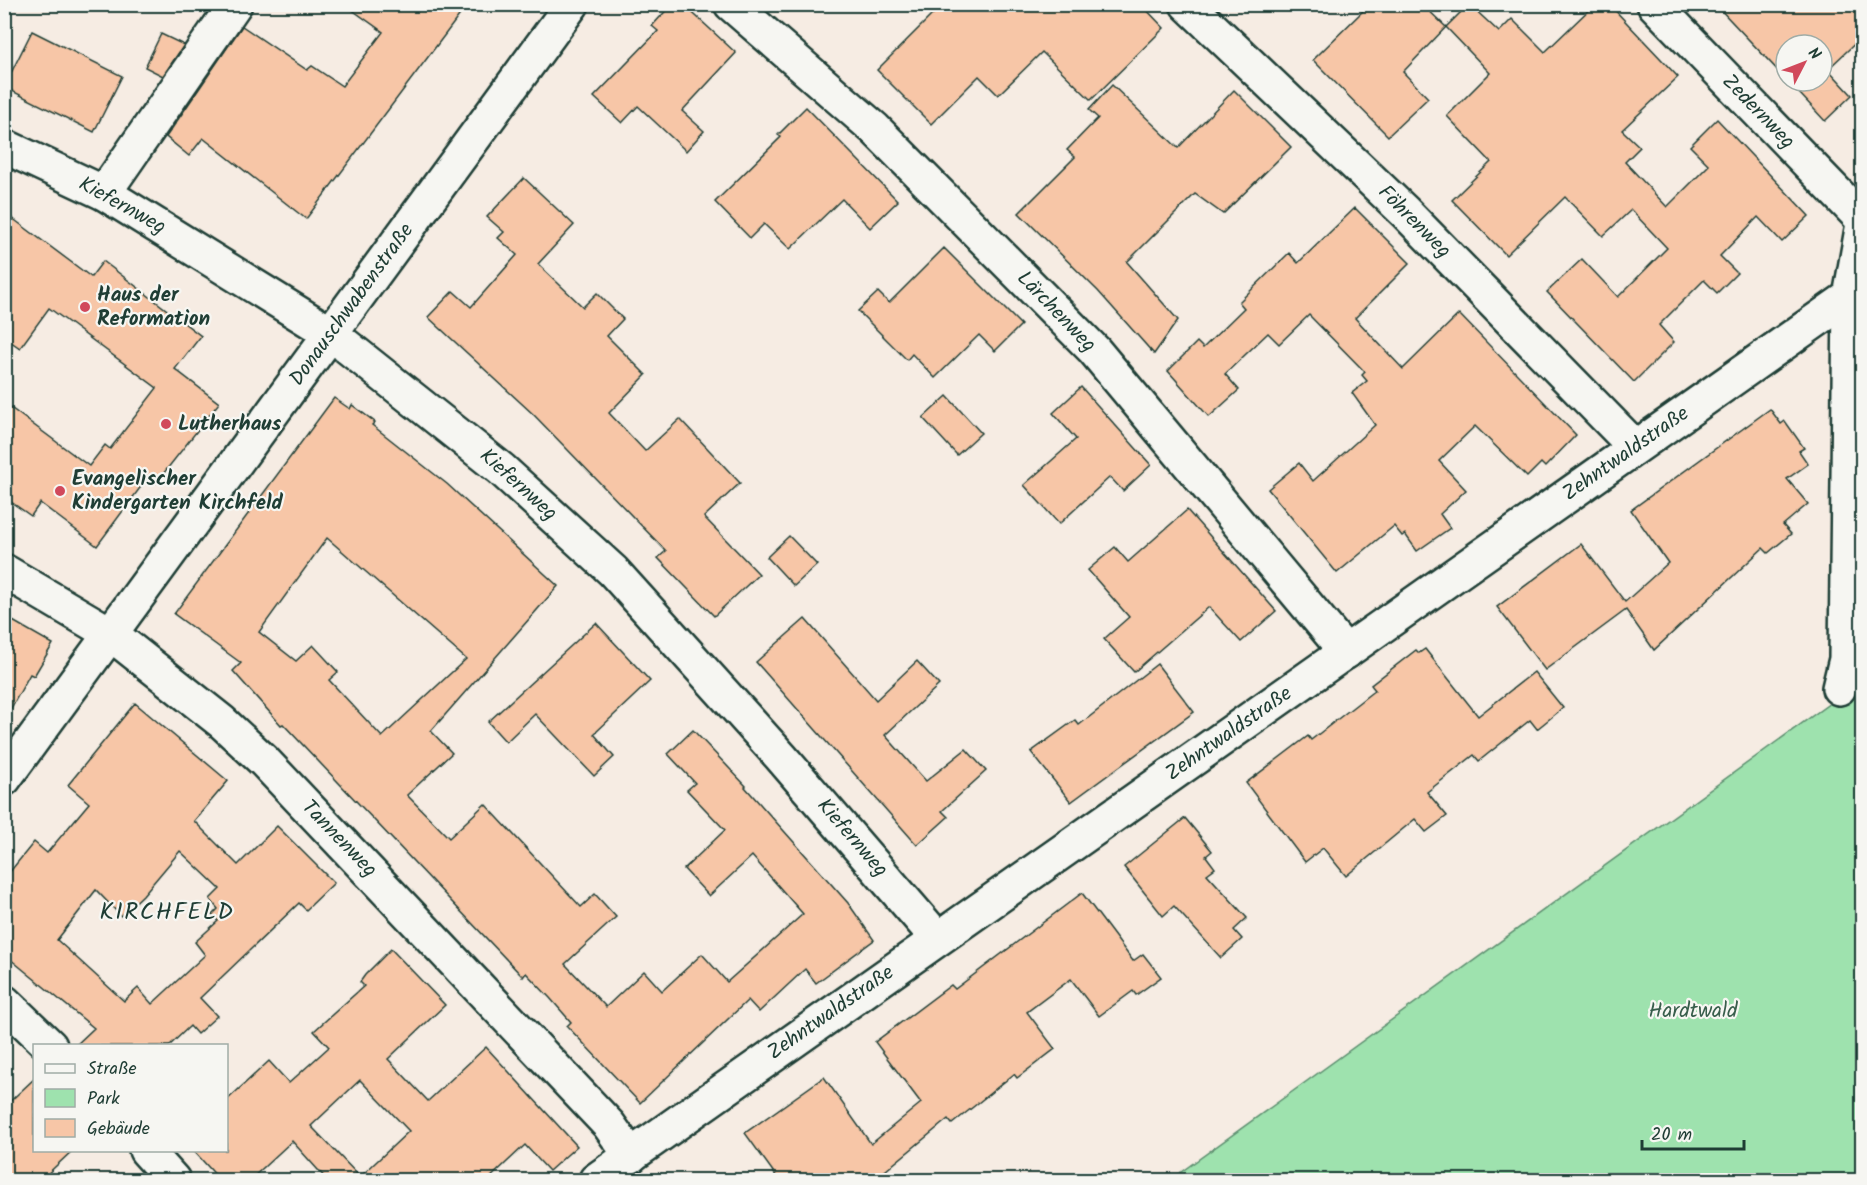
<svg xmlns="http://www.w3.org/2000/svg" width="1867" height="1185" font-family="Kalam,sans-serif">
  <rect width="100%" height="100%" fill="#f6ece3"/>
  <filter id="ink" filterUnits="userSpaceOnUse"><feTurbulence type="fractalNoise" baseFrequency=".0167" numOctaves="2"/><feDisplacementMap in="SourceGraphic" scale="12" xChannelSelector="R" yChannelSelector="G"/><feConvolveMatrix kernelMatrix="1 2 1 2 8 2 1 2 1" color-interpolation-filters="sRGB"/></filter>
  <g filter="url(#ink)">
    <path fill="#9ee2ae" stroke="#5e9071" stroke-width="1.5" d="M1862,680V1180H1170Z"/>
    <g fill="#f7c6a7" stroke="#1f3d34" stroke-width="1.5" fill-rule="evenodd">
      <path d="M344,4H468L306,219L203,138L189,156L166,137L242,26L307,70L312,66L342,86L383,32Z"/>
      <path d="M672,4H683L736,53L682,111L704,131L686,151L638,106L622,123L594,97L658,31L652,26Z"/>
      <path d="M943,4H1141L1164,28L1091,100L1042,52L998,95L979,76L931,124L877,70Z"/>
      <path d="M1370,4H1422L1446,27L1403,72L1428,98L1388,136L1313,60Z"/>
      <path d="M1469,4L1499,32L1512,19L1545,52L1595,4H1609L1678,77L1622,130L1640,147L1625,162L1667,207L1709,165L1690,146L1717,119L1809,216L1782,242L1758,217L1720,256L1737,273L1717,293L1704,280L1659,325L1674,342L1634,382L1547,292L1582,259L1618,297L1667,248L1631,210L1603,236L1565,197L1506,255L1452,200L1491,162L1447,116L1490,73L1446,27Z"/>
      <path d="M1715,4H1863V36L1828,69L1852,95L1825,121L1788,81H1822V45H1786V79Z"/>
      <path d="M32,31L122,76L94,132L4,87Z"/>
      <path d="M161,34L184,45L163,76L145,67Z"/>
      <path d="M1112,85L1178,148L1234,90L1291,147L1223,214L1195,194L1127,262L1178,320L1154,354L1098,291L1019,213L1075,157L1067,150L1098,118L1089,110Z"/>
      <path d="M806,107L898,201L870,228L842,199L790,249L764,224L750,238L715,202L781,137L778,135Z"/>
      <path d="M524,178L574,225L538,264L583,307L597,293L623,319L607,336L646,375L609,413L645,451L680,419L740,483L704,517L759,574L714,616L658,558L666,551L533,414L428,317L453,291L471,307L517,255L498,238L504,232L487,217Z"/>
      <path d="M1355,208L1410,263L1355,318L1385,350L1403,369L1459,314L1576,435L1545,467L1541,463L1527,477L1475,426L1439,461L1466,490L1440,514L1450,528L1417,551L1405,534L1402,536L1394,526L1337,573L1268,489L1299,463L1313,481L1375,425L1352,393L1367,381L1362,375L1365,372L1309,315L1279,344L1268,333L1225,374L1239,390L1209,417L1168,371L1197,342L1203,348L1244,308L1239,302L1289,253L1298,263Z"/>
      <path d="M4,212L91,277L103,261L201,336L175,369L219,403L156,483L148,477L97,546L40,503L31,516L4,497V403L89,466L105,445L110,449L157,388L49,308L20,348L4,337Z"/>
      <path d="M944,248L1021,325L995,351L979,335L935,378L912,354L907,360L858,311L878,292L889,303Z"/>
      <path d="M1081,387L1151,465L1123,491L1110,477L1059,524L1024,485L1076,439L1053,413Z"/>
      <path d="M947,396L981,433L957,455L923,418Z"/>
      <path d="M334,398L350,409L352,405L375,422L372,425L447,484L558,586L431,731L452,753L407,795L449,838L485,804L581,907L595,894L616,917L565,964L606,1007L644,971L662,991L702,954L727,982L803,914L752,856L709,896L684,869L725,830L687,790L695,783L668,754L693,730L746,786L745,787L848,903L874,940L816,983L805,969L759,1012L748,1000L640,1103L567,1026L571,1022L550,998L526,973L523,977L283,724L281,725L233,671L241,663L174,614ZM327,538L466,659L382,737L329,680L338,672L313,645L296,661L259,632Z"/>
      <path d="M1770,409L1781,424L1785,421L1804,448L1799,451L1808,464L1787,479L1808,504L1783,525L1791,534L1768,553L1763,548L1654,650L1626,610L1545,670L1497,607L1581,544L1625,602L1668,563L1631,510Z"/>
      <path d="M1187,510L1276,611L1241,642L1209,607L1134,672L1104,639L1129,617L1088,570L1115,547L1128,562Z"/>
      <path d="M789,536L817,565L794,586L767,557Z"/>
      <path d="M4,616L53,644L34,676L30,674L4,721Z"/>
      <path d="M805,619L876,700L917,661L939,685L885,735L926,781L966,749L986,771L942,811L948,817L917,845L756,662Z"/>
      <path d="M596,623L650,681L594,734L614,757L594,776L535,714L506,742L488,722Z"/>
      <path d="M1425,649L1478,716L1534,672L1563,708L1537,729L1530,720L1479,761L1474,755L1427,792L1447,816L1426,832L1415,819L1346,876L1323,848L1305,862L1246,783L1308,736L1311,740L1375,690L1371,685L1416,650L1419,653Z"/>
      <path d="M1157,664L1194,712L1071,802L1031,752L1075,720L1079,725Z"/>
      <path d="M135,703L228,781L194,821L238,865L277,826L334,883L306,910L299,903L200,998L217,1016L197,1034L190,1026L169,1046H75L94,1028L4,954V879L34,842L47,853L89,803L68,785ZM180,851L220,889L210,899L218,909L212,915L218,921L195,942L205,955L152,1004L138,988L124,1001L57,940L96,890L121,916L143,895Z"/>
      <path d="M1185,818L1212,851L1206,856L1215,868L1207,874L1247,918L1234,930L1242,939L1221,958L1174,906L1163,916L1124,867Z"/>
      <path d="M1082,893L1133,961L1143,954L1161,977L1136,995L1133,991L1099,1016L1071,979L1027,1012L1055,1049L1017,1078L1014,1074L952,1124L948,1119L874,1180H779L745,1133L824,1077L871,1144L921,1103L875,1042L951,985L955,989Z"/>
      <path d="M391,949L445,1005L388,1059L428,1101L486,1047L577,1146L549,1171L525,1145L488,1180H327L292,1141L250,1180H220L193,1150H226V1101L269,1061L289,1083L329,1047L314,1031L364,986L360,982L365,975ZM360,1080L409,1131L360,1177L311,1126Z"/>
      <path d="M34,1079V1150H73L41,1180H4V1107Z"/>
    </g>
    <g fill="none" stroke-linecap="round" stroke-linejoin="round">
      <defs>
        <g id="minor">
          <path d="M731,4L875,129L1094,350L1346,652"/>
          <path d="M1187,4L1405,212L1635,447"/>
          <path d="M1654,4L1862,219"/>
          <path d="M4,146L104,193L330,333L501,469L613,571L781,757L937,938"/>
          <path d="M104,193L235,4"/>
          <path d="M4,571L111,634L222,722L264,761L609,1125L631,1156"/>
          <path d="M1839,688L1846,659L1850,297L1862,229"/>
          <path d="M4,779L572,4"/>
          <path d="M4,1002L50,1046"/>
          <path d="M146,1150L173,1180"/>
          <path d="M596,1180L1862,288"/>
        </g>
      </defs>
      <use href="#minor" stroke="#1f3d34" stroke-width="38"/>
      <use href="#minor" stroke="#f6f6f2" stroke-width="33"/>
    </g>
  </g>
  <g fill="#d1495b" stroke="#f6f6f2" stroke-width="2">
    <circle cx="85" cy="307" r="6"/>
    <circle cx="166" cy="424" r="6"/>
    <circle cx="60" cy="491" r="6"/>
  </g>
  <g text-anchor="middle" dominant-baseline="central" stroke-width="4.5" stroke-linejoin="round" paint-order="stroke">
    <g font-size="21" fill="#1f3d34" stroke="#f6f6f2">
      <text transform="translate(1758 112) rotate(46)">Zedernweg</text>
      <text transform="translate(122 206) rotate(29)">Kiefernweg</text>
      <text transform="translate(1414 222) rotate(45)">Föhrenweg</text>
      <text transform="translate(352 305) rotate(-54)">Donauschwabenstraße</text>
      <text transform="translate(1056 312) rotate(46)">Lärchenweg</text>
      <text transform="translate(1626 454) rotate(-35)">Zehntwaldstraße</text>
      <text transform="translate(518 485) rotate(42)">Kiefernweg</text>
      <text transform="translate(1229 734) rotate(-35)">Zehntwaldstraße</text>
      <text transform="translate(852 838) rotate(49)">Kiefernweg</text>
      <text transform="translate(339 839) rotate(46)">Tannenweg</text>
      <text transform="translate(831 1013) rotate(-35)">Zehntwaldstraße</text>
    </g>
    <g font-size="21" font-weight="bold" fill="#1f3d34" stroke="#f6f6f2" text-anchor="start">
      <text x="97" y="295">Haus der<tspan x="97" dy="24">Reformation</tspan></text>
      <text x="178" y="424">Lutherhaus</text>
      <text x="72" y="479">Evangelischer<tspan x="72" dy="24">Kindergarten Kirchfeld</tspan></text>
    </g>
    <g font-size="21" fill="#385e4c" stroke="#f6f6f2">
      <text x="1693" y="1011">Hardtwald</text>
    </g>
    <g font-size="24" letter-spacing="1.5" fill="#1f3d34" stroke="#f6f6f2">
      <text x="167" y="912">KIRCHFELD</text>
    </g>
  </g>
  <rect width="1867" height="1185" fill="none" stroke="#f6f6f2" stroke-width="24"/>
  <rect x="12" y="12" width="1843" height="1161" fill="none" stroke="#1f3d34" stroke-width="2" filter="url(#ink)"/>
  <rect x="33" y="1044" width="195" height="108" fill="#f6f6f2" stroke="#a0aca6" stroke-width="1.5"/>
  <rect x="45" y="1064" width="30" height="9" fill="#f6f6f2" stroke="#a0aca6" stroke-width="1.5"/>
  <text x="87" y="1074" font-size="18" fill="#1f3d34">Straße</text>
  <rect x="45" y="1089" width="30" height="18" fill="#9ee2ae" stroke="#a0aca6" stroke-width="1.5"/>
  <text x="87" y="1104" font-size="18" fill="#1f3d34">Park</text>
  <rect x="45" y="1119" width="30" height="18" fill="#f7c6a7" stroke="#a0aca6" stroke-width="1.5"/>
  <text x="87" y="1134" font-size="18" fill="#1f3d34">Gebäude</text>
  <g transform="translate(1804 63) rotate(48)"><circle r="28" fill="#f6f6f2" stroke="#a0aca6" stroke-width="1.5"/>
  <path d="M0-4.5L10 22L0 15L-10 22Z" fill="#d1495b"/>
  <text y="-9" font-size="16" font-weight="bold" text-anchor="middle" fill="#1f3d34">N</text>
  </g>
  <path d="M1642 1140v9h102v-9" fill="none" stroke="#1f3d34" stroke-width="3"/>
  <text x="1651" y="1140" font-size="18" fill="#1f3d34" stroke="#f6f6f2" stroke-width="4.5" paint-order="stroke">20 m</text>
</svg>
